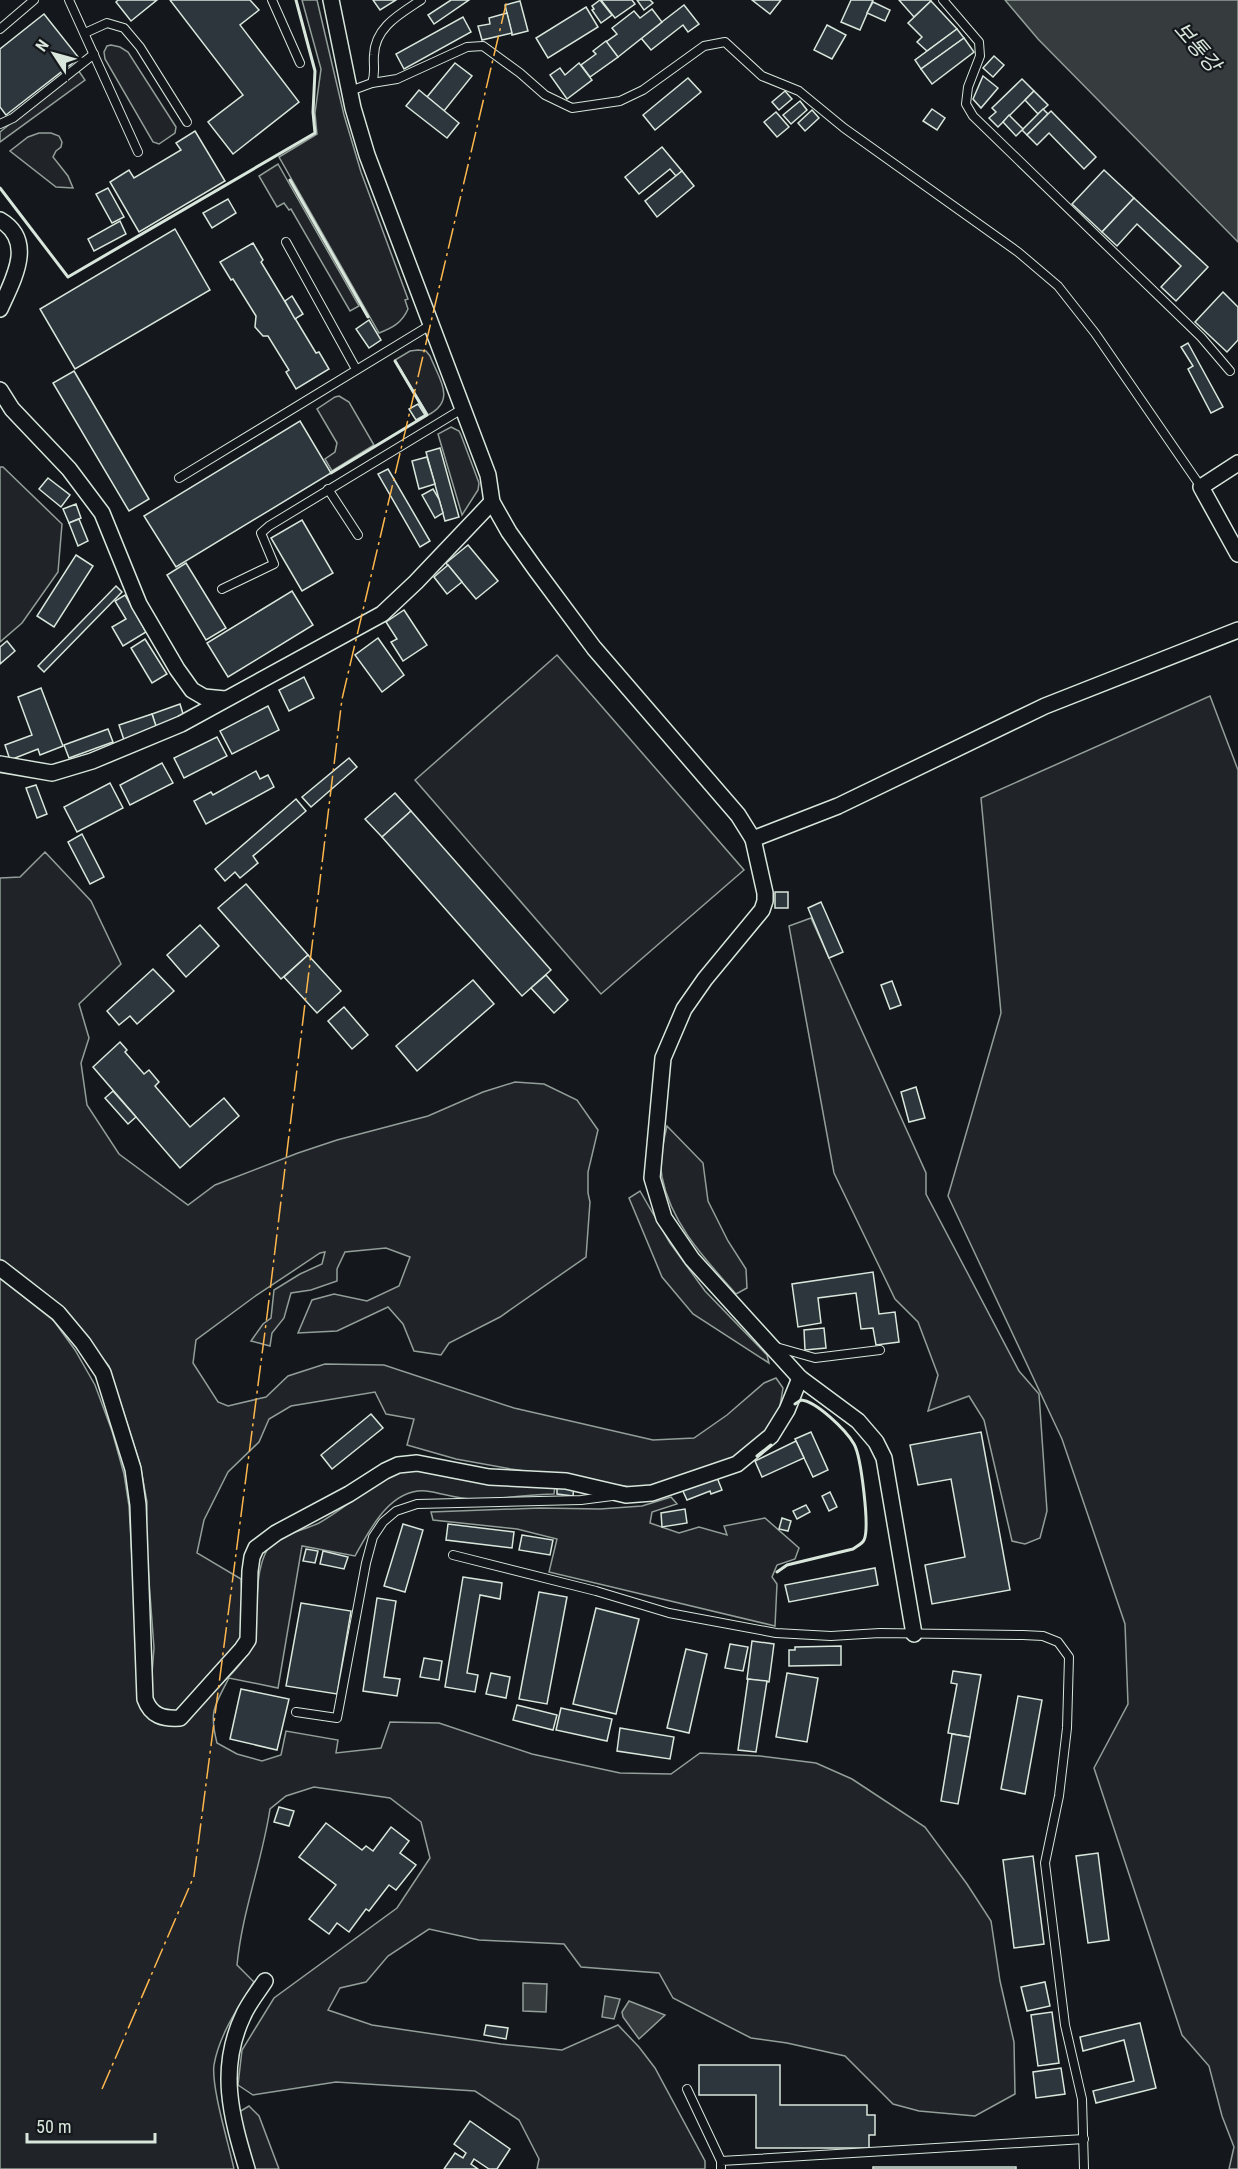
<svg xmlns="http://www.w3.org/2000/svg" width="1238" height="2169" font-family="'Roboto Condensed','Noto Sans KR',sans-serif">
  <rect width="100%" height="100%" fill="#14181c"/>
  <g fill="#202428" stroke="#939e99" stroke-width="1.5">
    <path d="M302,0H317L344,115L361,172L408,299L405,300L408,309C402,323 392,328 379,333L279,157L317,134L315,113L321,69Z"/>
    <path d="M111,45L120,47L128,52L176,127L175,133L159,144L153,142L105,59L104,52L107,46Z"/>
    <path d="M78,70L85,80L0,142V132Z"/>
    <path d="M39,133H51L59,136L62,142L61,147L56,151L53,157L68,176L73,188L56,187L10,151L28,137Z"/>
    <path d="M278,164L359,306L350,311L291,209L289,210L284,203L277,207L259,176Z"/>
    <path d="M418,350L426,351L430,356C439,379 457,400 428,415L395,360L410,351Z"/>
    <path d="M339,396L349,402L374,445L332,471L325,459L335,452L337,443L317,409L335,397Z"/>
    <path d="M451,427L459,431L461,435L479,483L478,490L462,515L438,434Z"/>
    <path d="M0,467H3L62,524L58,572L22,623L0,642Z"/>
    <path d="M557,655L744,870L601,994L415,780Z"/>
    <path d="M1210,696L1238,770V2169H1229L1234,2147L1222,2116L1209,2066L1182,2035L1094,1768L1128,1704L1125,1624L1062,1439L948,1196L1001,1013L981,798Z"/>
    <path d="M45,852L91,901L121,964L79,1004L89,1038L81,1063L87,1105L119,1154L188,1205L215,1185L298,1153L337,1140L428,1116L483,1092L515,1082L544,1084L577,1100L598,1130L588,1172V1193L590,1202L586,1257L500,1317L449,1343L441,1355L414,1351L403,1324L388,1307L337,1331L298,1333L312,1300L334,1294L367,1301L399,1286L410,1257L386,1248L345,1252L337,1269V1281L311,1290L291,1293L284,1318L272,1333L270,1346L251,1341L263,1324L271,1318L274,1290L300,1274L322,1264L325,1252L320,1253L254,1297L196,1340L193,1363L218,1402L228,1406L266,1397L288,1376L325,1364L384,1365L514,1408L653,1440L694,1438L727,1415L764,1383L776,1378L783,1388L780,1406L767,1432L733,1459L645,1489L511,1469L456,1459L407,1445L414,1419L386,1414L375,1392L291,1406L269,1419L259,1442L228,1472L204,1520L197,1553L241,1579L245,1637L180,1714L158,1712L150,1698L154,1648L146,1541L147,1502L140,1464L109,1366L60,1305L0,1259V878L20,877Z"/>
    <path d="M811,918L926,1173V1194L1019,1371L1039,1394L1047,1511L1040,1538L1025,1544L1012,1541L984,1420L969,1396L928,1411L938,1375L918,1322L895,1299L834,1173L789,926Z"/>
    <path d="M667,1126L703,1163L708,1201L728,1241L746,1269L747,1288L736,1294C706,1260 671,1224 662,1177C659,1161 663,1142 667,1126Z"/>
    <path d="M640,1191L670,1243L705,1291L767,1355L769,1363L693,1314L662,1277L629,1198Z"/>
    <path d="M0,1278L54,1321L75,1350L95,1385L112,1431L124,1474L129,1506L140,1697L165,1724C195,1703 246,1675 254,1635C259,1609 254,1579 265,1554C273,1535 303,1531 319,1523C350,1506 375,1478 410,1469L555,1485L554,1494C527,1494 499,1500 471,1499C456,1498 441,1493 426,1491C390,1488 369,1531 355,1556L302,1546L278,1688L229,1678C214,1706 209,1712 217,1743L237,1754L262,1761L281,1755L286,1731L338,1740L336,1753L381,1748L390,1722L439,1723L532,1754L620,1773L671,1774L700,1753L760,1756L816,1763L852,1779L925,1827L967,1884L991,1921L1000,1981L1014,2042L1015,2094L975,2116L919,2111L893,2104L845,2056L787,2043L751,2038L673,1998L659,1973L581,1967L564,1944L479,1940L429,1929L388,1956L366,1982L340,1988L328,2010L372,2025L501,2044L562,2050L618,2025L639,2047L655,2068L705,2161V2169H537L539,2159L519,2120L475,2091L336,2082L253,2095L238,2085L242,2050L274,1998L397,1908L430,1858L421,1822L390,1798L314,1787L286,1796L270,1809C262,1862 242,1912 237,1965L254,1982C239,2006 219,2035 214,2065C211,2087 229,2145 234,2169H0Z"/>
    <path d="M671,1497L677,1504L652,1512L650,1523L679,1533L699,1527L727,1535L724,1526L765,1518L799,1548L795,1559L777,1565L772,1577L777,1584L775,1626L549,1572L557,1539L517,1529L433,1520L431,1512L540,1508L600,1509L642,1506Z"/>
    <path d="M249,2106L259,2116L279,2169H255L241,2127L239,2112Z"/>
  </g>
  <g fill="#363b3e" stroke="#939e99" stroke-width="1.5">
    <path d="M1005,0H1238V242L1038,39Z"/>
    <path d="M523,1983L547,1984L546,2012L523,2011Z"/>
    <path d="M605,1996L620,1999L614,2019L602,2017Z"/>
    <path d="M629,2001L665,2015L639,2039L623,2017L622,2012Z"/>
  </g>
  <g fill="#2c363c" stroke="#d8e6dc" stroke-width="1.5">
    <path d="M118,0H157L131,21L116,2Z"/>
    <path d="M170,0H250L259,10L240,25L299,102L233,154L208,122L243,95Z"/>
    <path d="M373,0H396L380,10Z"/>
    <path d="M451,0H469L434,24L428,15Z"/>
    <path d="M600,0L612,15L601,23L592,10L594,9L592,6Z"/>
    <path d="M601,0H632L635,4L615,18Z"/>
    <path d="M637,0H650L653,3L644,10Z"/>
    <path d="M752,0H781L770,14Z"/>
    <path d="M851,0H873L860,30L841,22Z"/>
    <path d="M899,0H930L931,1L914,17Z"/>
    <path d="M520,1L528,31L512,35L505,5Z"/>
    <path d="M931,1L957,29L927,51L917,42L922,37L908,23Z"/>
    <path d="M873,2L890,10L885,21L867,13Z"/>
    <path d="M684,5L699,24L688,32L683,25L651,50L641,38Z"/>
    <path d="M586,7L598,27L548,58L536,38Z"/>
    <path d="M652,9L662,22L618,57L606,42L617,34L612,28L634,11L640,18Z"/>
    <path d="M507,13L512,33L482,40L478,26L490,24L489,18Z"/>
    <path d="M44,14L79,58L6,115L0,107V49Z"/>
    <path d="M463,17L471,32L404,69L396,54Z"/>
    <path d="M827,25L846,35L832,59L814,50Z"/>
    <path d="M957,29L964,38L921,69L915,60Z"/>
    <path d="M964,38L974,52L932,84L921,69Z"/>
    <path d="M606,41L618,57L590,77L581,65L596,54L593,51Z"/>
    <path d="M994,56L1004,65L993,77L983,68Z"/>
    <path d="M455,63L472,76L444,111L427,97Z"/>
    <path d="M579,63L592,80L567,99L550,75L560,68L565,75Z"/>
    <path d="M983,76L998,88L981,108L973,99Z"/>
    <path d="M688,78L701,92L655,130L643,115Z"/>
    <path d="M1022,79L1034,91L998,127L989,118L996,112L992,108Z"/>
    <path d="M419,90L459,123L447,138L406,106Z"/>
    <path d="M785,91L792,99L779,110L772,102Z"/>
    <path d="M1034,91L1048,105L1038,114L1025,100Z"/>
    <path d="M800,101L807,110L791,124L783,115Z"/>
    <path d="M932,109L945,118L937,130L923,121Z"/>
    <path d="M1043,109L1048,114L1027,135L1022,130Z"/>
    <path d="M812,110L819,118L805,131L798,123Z"/>
    <path d="M1051,111L1096,157L1084,169L1049,133L1037,145L1027,135Z"/>
    <path d="M776,112L789,127L777,137L764,122Z"/>
    <path d="M1009,115L1023,129L1016,136L1003,122Z"/>
    <path d="M195,131L225,181L139,232L110,182L129,170L134,178L181,150L176,143Z"/>
    <path d="M662,147L682,171L676,176L670,169L639,194L625,177Z"/>
    <path d="M1104,170L1134,198L1102,232L1072,204Z"/>
    <path d="M682,171L694,186L657,217L645,201Z"/>
    <path d="M108,188L124,217L112,223L96,194Z"/>
    <path d="M1134,198L1208,267L1176,301L1161,287L1181,266L1137,224L1117,246L1102,232Z"/>
    <path d="M228,199L236,213L212,228L203,213Z"/>
    <path d="M120,221L126,234L94,251L88,239Z"/>
    <path d="M175,229L210,290L75,369L40,309Z"/>
    <path d="M253,243L263,260L261,262L316,353L319,352L329,369L296,389L286,372L289,370L268,336H263L255,327L256,316L233,279L231,280L220,262Z"/>
    <path d="M1223,292L1238,307V340L1227,352L1195,322Z"/>
    <path d="M292,296L303,314L295,319L285,301Z"/>
    <path d="M369,320L381,340L369,348L356,329Z"/>
    <path d="M1188,343L1223,407L1211,413L1188,369L1193,366L1181,347Z"/>
    <path d="M74,371L149,499L129,511L53,383Z"/>
    <path d="M418,404L425,415L416,420L409,409Z"/>
    <path d="M300,421L331,473L176,567L144,516Z"/>
    <path d="M440,448L459,517L445,521L426,452Z"/>
    <path d="M427,457L435,484L419,489L412,461Z"/>
    <path d="M388,469L430,541L420,547L378,474Z"/>
    <path d="M48,478L70,495L61,507L39,489Z"/>
    <path d="M433,489L439,499L443,513L435,518L422,495Z"/>
    <path d="M76,504L81,518L69,523L63,509Z"/>
    <path d="M79,519L88,541L78,546L69,523Z"/>
    <path d="M302,520L333,573L302,591L271,538Z"/>
    <path d="M468,545L498,581L476,599L446,563Z"/>
    <path d="M76,555L93,566L54,627L37,616Z"/>
    <path d="M186,563L226,628L206,640L167,575Z"/>
    <path d="M448,565L462,582L447,594L434,577Z"/>
    <path d="M116,586L122,592L44,672L38,666Z"/>
    <path d="M292,591L313,625L228,677L207,643Z"/>
    <path d="M125,595L146,632L123,646L112,627L126,619L115,601Z"/>
    <path d="M404,610L427,645L403,661L391,642L397,639L386,622Z"/>
    <path d="M378,638L404,675L382,692L355,655Z"/>
    <path d="M145,639L167,674L152,683L131,648Z"/>
    <path d="M7,641L15,651L0,664V647Z"/>
    <path d="M304,677L314,698L289,711L279,690Z"/>
    <path d="M41,688L63,746L40,755L38,749L10,760L5,745L32,735L18,697Z"/>
    <path d="M180,704L184,717L156,727L152,714Z"/>
    <path d="M268,706L279,730L232,754L220,731Z"/>
    <path d="M152,714L157,729L124,740L119,725Z"/>
    <path d="M108,729L113,742L69,758L64,745Z"/>
    <path d="M217,737L227,756L184,778L174,758Z"/>
    <path d="M349,758L357,767L311,807L302,797Z"/>
    <path d="M162,763L173,783L130,805L120,785Z"/>
    <path d="M256,771L260,779L268,775L274,787L206,824L194,801L211,792L213,795Z"/>
    <path d="M110,783L123,808L77,832L64,807Z"/>
    <path d="M36,785L47,814L37,818L26,788Z"/>
    <path d="M395,793L411,811L382,837L365,819Z"/>
    <path d="M296,799L306,811L253,856L258,863L240,878L235,872L225,881L215,869Z"/>
    <path d="M411,811L551,970L522,996L382,837Z"/>
    <path d="M82,834L104,877L90,884L68,842Z"/>
    <path d="M246,884L308,955L281,979L218,908Z"/>
    <rect x="775" y="892" width="13" height="16"/>
    <path d="M821,902L843,952L829,958L808,908Z"/>
    <path d="M200,925L219,946L186,977L167,955Z"/>
    <path d="M308,955L341,991L317,1013L284,977Z"/>
    <path d="M153,969L174,991L137,1024L130,1016L119,1025L107,1011Z"/>
    <path d="M546,975L568,1000L554,1013L531,988Z"/>
    <path d="M473,980L494,1004L417,1071L396,1046Z"/>
    <path d="M892,981L901,1005L890,1009L881,985Z"/>
    <path d="M344,1007L368,1035L352,1049L328,1021Z"/>
    <path d="M120,1042L127,1050L125,1052L144,1074L149,1070L159,1082L155,1086L190,1127L224,1098L239,1116L180,1168L93,1067Z"/>
    <path d="M916,1087L925,1118L909,1122L901,1092Z"/>
    <path d="M113,1091L136,1117L128,1124L105,1098Z"/>
    <path d="M873,1272L879,1314L895,1312L899,1342L876,1345L873,1328L861,1329L856,1293L818,1298L821,1323L798,1327L792,1284Z"/>
    <path d="M824,1328L826,1348L805,1350L804,1330Z"/>
    <path d="M371,1414L383,1428L332,1469L321,1455Z"/>
    <path d="M811,1432L828,1470L813,1477L795,1439Z"/>
    <path d="M981,1432L1010,1590L932,1604L925,1565L965,1557L951,1479L918,1485L910,1445Z"/>
    <path d="M796,1441L804,1458L762,1477L755,1461Z"/>
    <path d="M716,1475L722,1490L711,1494L710,1491L687,1500L682,1489Z"/>
    <path d="M557,1484L574,1486L573,1496L557,1494Z"/>
    <path d="M830,1492L837,1507L829,1511L822,1496Z"/>
    <path d="M806,1505L810,1512L797,1519L793,1511Z"/>
    <path d="M685,1509L687,1523L662,1527L661,1513Z"/>
    <path d="M782,1518L791,1521L788,1531L779,1529Z"/>
    <path d="M403,1524L423,1530L405,1592L384,1586Z"/>
    <path d="M448,1524L514,1532L512,1548L446,1540Z"/>
    <path d="M522,1535L553,1540L550,1555L519,1550Z"/>
    <path d="M306,1549L318,1551L315,1563L303,1561Z"/>
    <path d="M323,1551L348,1557L344,1569L320,1564Z"/>
    <path d="M875,1568L878,1585L789,1602L785,1585Z"/>
    <path d="M463,1577L502,1583L500,1599L480,1595L467,1673L478,1675L475,1692L445,1687Z"/>
    <path d="M539,1592L567,1597L547,1704L519,1699Z"/>
    <path d="M377,1598L396,1601L384,1677L400,1679L397,1696L363,1691Z"/>
    <path d="M301,1603L351,1611L337,1694L286,1686Z"/>
    <path d="M596,1608L639,1619L616,1714L573,1704Z"/>
    <path d="M752,1641L774,1644L769,1682L747,1679Z"/>
    <path d="M730,1644L748,1647L743,1671L725,1668Z"/>
    <path d="M841,1646V1665L789,1666V1650H795V1647Z"/>
    <path d="M686,1649L707,1654L689,1733L667,1728Z"/>
    <path d="M424,1658L442,1661L439,1680L420,1677Z"/>
    <path d="M953,1671L981,1675L970,1737L948,1733L957,1684L951,1683Z"/>
    <path d="M491,1673L510,1677L506,1698L486,1694Z"/>
    <path d="M787,1673L818,1678L807,1742L776,1737Z"/>
    <path d="M748,1679L767,1681L756,1752L738,1750Z"/>
    <path d="M241,1689L289,1699L277,1750L230,1739Z"/>
    <path d="M1018,1696L1042,1700L1025,1794L1001,1789Z"/>
    <path d="M517,1705L557,1715L553,1730L513,1720Z"/>
    <path d="M561,1708L612,1719L607,1741L556,1730Z"/>
    <path d="M620,1728L674,1737L670,1759L617,1751Z"/>
    <path d="M952,1734L970,1737L958,1804L941,1801Z"/>
    <path d="M279,1807L294,1811L289,1826L274,1822Z"/>
    <path d="M326,1823L362,1850L366,1846L373,1851L391,1827L409,1841L400,1853L416,1865L396,1890L389,1885L369,1911L366,1909L349,1932L337,1923L329,1934L309,1919L336,1885L299,1857Z"/>
    <path d="M1098,1853L1109,1940L1088,1943L1076,1856Z"/>
    <path d="M1033,1856L1044,1944L1014,1948L1003,1860Z"/>
    <path d="M1045,1982L1050,2006L1027,2011L1021,1987Z"/>
    <path d="M1052,2012L1059,2063L1038,2066L1031,2015Z"/>
    <path d="M1140,2023L1156,2088L1096,2103L1093,2091L1134,2081L1124,2040L1083,2051L1080,2037Z"/>
    <path d="M486,2025L508,2028L506,2039L484,2035Z"/>
    <path d="M699,2065H780V2105H867V2115H875V2135H869V2148H756V2095H699Z"/>
    <path d="M1061,2068L1065,2094L1036,2098L1033,2072Z"/>
    <path d="M470,2121L510,2149L497,2169H489L474,2159L471,2164L478,2169H444L455,2153L463,2158L466,2153L454,2144Z"/>
    <rect x="873" y="2167" width="143" height="2"/>
  </g>
  <g fill="none" stroke-linecap="round" stroke-linejoin="round">
    <defs>
      <g id="lane">
        <path d="M69,0L138,152"/>
        <path d="M272,0L300,63"/>
        <path d="M943,0L979,42L980,56L968,87L966,104L973,116L1201,337L1230,371"/>
        <path d="M0,29L34,0"/>
        <path d="M85,33L107,23L124,28L140,47L187,122"/>
        <path d="M372,83L397,79L467,47L483,46L520,73L545,95L572,108L620,101L643,90L704,46L725,42L762,76L799,91L844,128L1018,252L1058,286L1095,333L1201,487"/>
        <path d="M350,91L372,83C376,72 373,66 374,55C375,27 400,14 421,0"/>
        <path d="M0,124L13,118L94,54"/>
        <path d="M286,242L356,369"/>
        <path d="M179,478L432,324"/>
        <path d="M328,489L358,535"/>
        <path d="M222,589L274,564L261,533L269,526L462,409"/>
        <path d="M776,1347L815,1358L880,1350"/>
        <path d="M453,1555L596,1591L669,1613L776,1633L831,1636L880,1633L1023,1635L1043,1636L1058,1642L1069,1657L1067,1728L1059,1796L1045,1863L1065,2025L1082,2099L1084,2169"/>
        <path d="M296,1712L337,1718L366,1563L373,1537L383,1522L396,1511L417,1504L581,1500L612,1496"/>
        <path d="M687,2089L721,2161"/>
        <path d="M721,2169V2161L1084,2139"/>
      </g>
      <g id="street">
        <path d="M331,0L353,108L367,155L488,475L492,502L509,532L536,570L594,648L738,815L753,839"/>
        <path d="M0,220C36,241 13,280 0,309"/>
        <path d="M0,390L12,409L69,469L102,513L139,604L177,669L192,690L204,697L225,699"/>
        <path d="M1238,463L1201,487L1238,554"/>
        <path d="M0,764L52,773L92,761L181,724L382,614L416,582L492,502"/>
        <path d="M0,1268L58,1313L83,1343L103,1373L133,1469L138,1505L145,1699C151,1716 163,1719 180,1718L242,1649L248,1640L250,1571L252,1557L256,1548L276,1533L349,1494L385,1471L398,1465L417,1463L489,1477L566,1481L626,1495L652,1493L737,1464L771,1436L787,1410L800,1378"/>
        <path d="M914,1634L884,1458L876,1442L858,1421L800,1378L692,1259L664,1218L652,1178L663,1058L684,1009L705,979L762,910L765,901V893L753,839L838,806L1045,706L1238,630"/>
        <path d="M247,2169C231,2116 218,2069 243,2016C248,2004 258,1992 265,1981"/>
      </g>
    </defs>
    <use href="#lane" stroke="#d8e6dc" stroke-width="10"/>
    <use href="#street" stroke="#d8e6dc" stroke-width="18"/>
    <use href="#lane" stroke="#14181c" stroke-width="8"/>
    <use href="#street" stroke="#14181c" stroke-width="15"/>
    <g stroke="#d8e6dc" stroke-width="3">
      <path d="M290,180L368,317"/>
      <path d="M0,188L68,277L315,133L313,112L315,71L296,0"/>
      <path d="M331,473L427,415L395,361"/>
      <path d="M757,1456L771,1445"/>
      <path d="M777,1572L787,1565L853,1549C857,1546 862,1544 864,1540C870,1528 861,1456 854,1444C846,1430 816,1401 801,1400L795,1404"/>
    </g>
    <path stroke="#ffb74d" stroke-width="1.5" stroke-dasharray="21 4.5 3 4.5" stroke-linecap="butt" d="M102,2089L194,1876L267,1316L342,699L507,0"/>
  </g>
  <g text-anchor="middle" dominant-baseline="central" stroke-width="4.5" stroke-linejoin="round" paint-order="stroke">
    <g font-size="21" font-style="italic" fill="#d8e6dc" stroke="#14181c">
      <text transform="translate(1197 47) rotate(49)">보통강</text>
    </g>
  </g>
  <g transform="translate(54 54) rotate(306)" stroke="#14181c" stroke-width="4.5" paint-order="stroke">
  <path d="M0-4.5L10 22L0 15L-10 22Z" fill="#d8e6dc"/>
  <text y="-9" font-size="16" font-weight="bold" text-anchor="middle" fill="#d8e6dc">N</text>
  </g>
  <path d="M27 2133v9h128v-9" fill="none" stroke="#d8e6dc" stroke-width="3"/>
  <text x="36" y="2133" font-size="18" fill="#d8e6dc" stroke="#14181c" stroke-width="4.5" paint-order="stroke">50 m</text>
</svg>
